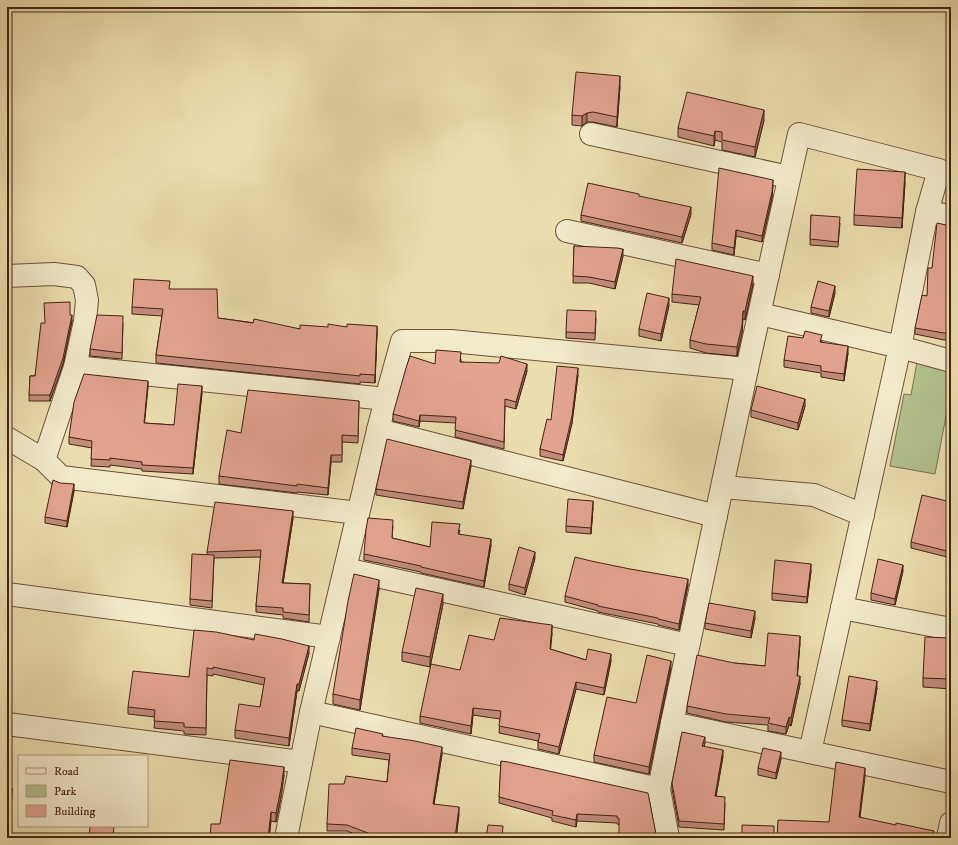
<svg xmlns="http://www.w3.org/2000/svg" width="958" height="845" font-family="'IM FELL DW Pica',serif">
  <rect width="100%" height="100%" fill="#ebdeae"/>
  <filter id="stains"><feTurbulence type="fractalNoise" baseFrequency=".005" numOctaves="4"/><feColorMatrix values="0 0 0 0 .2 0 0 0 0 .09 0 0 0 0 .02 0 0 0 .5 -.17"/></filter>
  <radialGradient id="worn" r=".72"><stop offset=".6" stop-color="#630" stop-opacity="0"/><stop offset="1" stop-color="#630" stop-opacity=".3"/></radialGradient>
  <path fill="#b2c28e" stroke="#7c7252" d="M917,362L951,368V390L935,474L890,466L904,394L911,395Z"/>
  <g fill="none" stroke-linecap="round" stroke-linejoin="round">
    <defs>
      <g id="minor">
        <path d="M591,134L789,177"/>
        <path d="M927,212L951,216"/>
        <path d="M567,231L768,275"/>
        <path d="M7,276L54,274L77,277L84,285L87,300L85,321L75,367L44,460L61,477L358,513"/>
        <path d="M760,314L900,347L951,361"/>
        <path d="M75,367L386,399"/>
        <path d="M378,430L716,516"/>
        <path d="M7,438L44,460"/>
        <path d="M723,487L814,495L863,515"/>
        <path d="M345,569L688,645"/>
        <path d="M7,594L329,637"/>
        <path d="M842,608L951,629"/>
        <path d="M311,712L659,789"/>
        <path d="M672,723L951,782"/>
        <path d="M7,724L301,762"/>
        <path d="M286,838L311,712L378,430L386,399L402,341H451L747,369"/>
        <path d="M668,838L659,789L672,723L747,369L799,134L939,170L927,212L900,347L810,752"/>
        <path d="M948,838L951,823"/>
      </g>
    </defs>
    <use href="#minor" stroke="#6e513b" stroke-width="24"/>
    <use href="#minor" stroke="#f2eaca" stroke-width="22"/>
  </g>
  <g fill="#c28c7b" stroke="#452215">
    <path d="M620,86L617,127L593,122H587L582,126L572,125V115Z"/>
    <path d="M764,120L755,157L722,150V142L715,140L714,146L678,137V128Z"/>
    <path d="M951,169V204L950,203Z"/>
    <path d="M905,182L902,228L854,225V215Z"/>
    <path d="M773,186L772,198L762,242L736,236L734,255L712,250V243Z"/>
    <path d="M691,214L682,243L581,221V215Z"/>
    <path d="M811,215L840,223L838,247L810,245Z"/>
    <path d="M951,226V340H944L915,334V328L927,296L932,268Z"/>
    <path d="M574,246L623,256L615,289L589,283H573Z"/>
    <path d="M753,284L745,320L743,319L742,333L737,356L706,353L690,348V340L699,305L672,302V294Z"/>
    <path d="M169,289L218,318L300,329L377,333L375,383L360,382V384L156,363V355L162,316L132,314V307Z"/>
    <path d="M835,293L829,317L811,313V307Z"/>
    <path d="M669,305L661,341L639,336V329Z"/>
    <path d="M70,315L72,321L63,364L50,401H29L30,376H35L45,323Z"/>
    <path d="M596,318L595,340L566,338V332Z"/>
    <path d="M123,323L122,359L90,356V349Z"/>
    <path d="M822,341V342L848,353L844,381L821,377V373L784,367V360Z"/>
    <path d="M461,359V362L527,371L516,409L505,406L504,449L455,437L456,423L420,421L419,427L393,421V414L435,364Z"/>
    <path d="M578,375L572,423L563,461L540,456V449L551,420Z"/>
    <path d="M148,387L144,423L174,425L202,393L193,474L142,471V469L110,465V467L91,466L92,448L69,444V437Z"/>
    <path d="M359,401L358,443L342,442V462H331L328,495L297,492V493L219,484V476L241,433Z"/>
    <path d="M805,406L798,430L751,417V410Z"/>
    <path d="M471,466L463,509L376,495V489Z"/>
    <path d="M74,491L67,527L45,523V517Z"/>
    <path d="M951,502L947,557L911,548V542Z"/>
    <path d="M593,508L591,534L566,532V526Z"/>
    <path d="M293,518L283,583L310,584L309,622L283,618V615L256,612V606L261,557L214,558L212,608L190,605V599L207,554V552Z"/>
    <path d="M393,526L392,538L430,547L460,530L459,534L491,545L484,587L421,573V572L364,560V554Z"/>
    <path d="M535,558L525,595L509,590V584Z"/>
    <path d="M811,571L807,603L772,600V593Z"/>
    <path d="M903,571L895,605L871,600V593Z"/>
    <path d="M688,585L679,630L658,625V624L598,612V611L565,602V596Z"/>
    <path d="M379,589L360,710L333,704V694Z"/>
    <path d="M443,604L430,667L402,661V652Z"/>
    <path d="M755,618L751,638L705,629V623Z"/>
    <path d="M552,633L550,649L586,660L611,661L604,695L576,689L559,754L538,749V741L499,733L500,719L473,715L471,734L420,723V716L460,670L494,640Z"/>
    <path d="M951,638V689L923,687V678Z"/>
    <path d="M254,640L309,653L299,691H297L289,746L235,738V730L260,707L264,685L213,674V676L207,675L206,735L184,734V731L154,728L155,717L128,714V707L189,677Z"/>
    <path d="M800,643L797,676L800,684L791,726L789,725L786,734L768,731V725L726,722L687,713V706L734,663L765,666Z"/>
    <path d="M671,668L649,774L594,762V755L636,703Z"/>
    <path d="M877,688L870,731L842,726V720Z"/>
    <path d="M383,736L442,754L434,804L459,814L456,838H364L347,831H327V824L344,784L387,782L389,760L352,755V748Z"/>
    <path d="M705,743L704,747L723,756L716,796L725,803L724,830L679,827L672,789V783Z"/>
    <path d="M781,759L776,779L758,775V768Z"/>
    <path d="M501,761L656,834L617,824V823L577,821L576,827L552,821V818L499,803Z"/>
    <path d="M284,775L281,797L276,822L271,821L269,838H210L220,824Z"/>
  </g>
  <g fill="#9e7264" stroke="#452215">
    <path d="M620,76V86L617,127V117Z"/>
    <path d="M764,110V120L755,157V147Z"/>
    <path d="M587,113V122L582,126V116Z"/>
    <path d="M715,131V140L714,146V136Z"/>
    <path d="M905,172V182L902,228V218Z"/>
    <path d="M773,180L772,198L762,242V236Z"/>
    <path d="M691,207V214L682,243V237Z"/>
    <path d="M736,230V236L734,255V248Z"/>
    <path d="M623,249V256L615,289V282Z"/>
    <path d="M753,276V284L745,320V311Z"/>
    <path d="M835,286V293L829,317V311Z"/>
    <path d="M669,298V305L661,341V334Z"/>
    <path d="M743,311L742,333L737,356V347Z"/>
    <path d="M72,315V321L63,364L50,401V395Z"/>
    <path d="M377,326V333L375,383V375Z"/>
    <path d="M848,346V353L844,381V374Z"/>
    <path d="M527,364V371L516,409V402Z"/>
    <path d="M578,368V375L572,423L563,461V455Z"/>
    <path d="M148,381V387L144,429V423Z"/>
    <path d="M202,386V393L193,474V468Z"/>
    <path d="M805,399V406L798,430V423Z"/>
    <path d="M420,415V421L419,427V421Z"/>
    <path d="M331,455V462L328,495V488Z"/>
    <path d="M471,460V466L463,509V502Z"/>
    <path d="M74,484V491L67,527V521Z"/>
    <path d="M593,501V508L591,534V528Z"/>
    <path d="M293,511V518L282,590V583Z"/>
    <path d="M951,536V543L947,557V551Z"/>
    <path d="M491,539V545L484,587V581Z"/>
    <path d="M535,552V558L525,595V588Z"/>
    <path d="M811,564V571L807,603V597Z"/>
    <path d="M903,565V571L895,605V599Z"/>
    <path d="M688,579V585L679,630V624Z"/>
    <path d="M379,580V589L360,710V700Z"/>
    <path d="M443,594V604L430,667V657Z"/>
    <path d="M755,611V618L751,638V631Z"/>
    <path d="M552,625V633L550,657V649Z"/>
    <path d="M800,636V643L797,683V676Z"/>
    <path d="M309,646V653L299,691V684Z"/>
    <path d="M611,654V661L604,695V688Z"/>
    <path d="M671,661V668L649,774V767Z"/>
    <path d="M800,676V684L791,726V718Z"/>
    <path d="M877,681V688L870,731V724Z"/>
    <path d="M576,682V689L559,754V747Z"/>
    <path d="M297,684V691L289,746V738Z"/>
    <path d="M473,708V715L471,734V726Z"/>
    <path d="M789,717V725L786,734V727Z"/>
    <path d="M705,737V743L702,753V746Z"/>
    <path d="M442,747V754L433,810V804Z"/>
    <path d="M723,750V756L715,803V796Z"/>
    <path d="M781,752V759L776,779V773Z"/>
    <path d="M284,767V775L281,797L276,822V813Z"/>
    <path d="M865,768V777L859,826V817Z"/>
    <path d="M12,788V797L7,838V830Z"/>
    <path d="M459,807V814L456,838H455Z"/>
    <path d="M271,812V821L269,838H268Z"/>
    <path d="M577,814V821L576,827V820Z"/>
  </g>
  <g fill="#e2a38f" stroke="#452215">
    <path d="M576,72L620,76L617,117L593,112L587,113L582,116L572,115Z"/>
    <path d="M687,92L764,110L755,147L722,140V132L715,131L714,136L678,128Z"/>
    <path d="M719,168L773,180L772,192L762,236L736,230L734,248L712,243Z"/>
    <path d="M857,169L905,172L902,218L854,215Z"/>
    <path d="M951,169V197H950Z"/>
    <path d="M588,183L639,194V196L691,207L682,237L581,215Z"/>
    <path d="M811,215L840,217L838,242L810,239Z"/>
    <path d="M937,223L951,226V334L944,333L915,328L922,295L927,296L928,268H932Z"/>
    <path d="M574,246L617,248L623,249L615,282L589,277L573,276Z"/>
    <path d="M676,259L753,276L745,311H743L742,325L737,347L706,344L690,340L701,297L672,294Z"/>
    <path d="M134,279L170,281L169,289H217L218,318L253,323L254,319L300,329V325L328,327V324L347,327V324L377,326L375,375L360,374V376L156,355L163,309L132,307Z"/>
    <path d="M818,281L835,286L829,311L811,307Z"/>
    <path d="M647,293L669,298L661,334L639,329Z"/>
    <path d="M70,302V315H72L63,358L50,395H29L30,376H35L41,323H45L44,303Z"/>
    <path d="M567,310L596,311L595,333L566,332Z"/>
    <path d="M97,315L123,316L122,353L90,349Z"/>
    <path d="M805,331L822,335L820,342L848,346L844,374L821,371V366L784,360L788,336L803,338Z"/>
    <path d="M436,350L461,352L460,362L499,363L501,356L527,364L516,402L505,399L504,442L455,430L456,417L420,415L419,421L393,414L406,368L410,356L435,364Z"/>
    <path d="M557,366L578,368L572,416L563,455L540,449L547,419L551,420Z"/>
    <path d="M84,374L148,381L144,423L174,425L178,384L202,386L193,468L142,465V462L110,458V460L91,459L92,441L69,437L74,402Z"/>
    <path d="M757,386L805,399L798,423L751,410Z"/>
    <path d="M248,390L359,401L358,436L342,435V455H331L328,488L297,484V486L219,476L227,430L241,433Z"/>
    <path d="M387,439L471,460L463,502L376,489Z"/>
    <path d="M53,480L60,483L74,484L67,521L45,517Z"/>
    <path d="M922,495L951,502V536L947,551L911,542Z"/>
    <path d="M568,499L593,501L591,528L566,526Z"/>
    <path d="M215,502L293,511L282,583L310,584L309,615L283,612V608L256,606L261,550L207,552Z"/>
    <path d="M368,518L393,520L392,538L430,547L432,522L460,524L458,534L491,539L484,581L421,567V566L364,554L366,529Z"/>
    <path d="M519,547L535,552L525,588L509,584Z"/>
    <path d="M192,554L214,555L212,601L190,599Z"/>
    <path d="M575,557L591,561L630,569L688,579L679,624L658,619V618L598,606V605L565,596Z"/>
    <path d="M878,559L903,565L895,599L871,593Z"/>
    <path d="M775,560L811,564L807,597L772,593Z"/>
    <path d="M354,574L379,580L360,700L333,694L348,601Z"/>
    <path d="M416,588L443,594L430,657L402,652Z"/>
    <path d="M709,603L755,611L751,631L705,623Z"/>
    <path d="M500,618L552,625L550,649L586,660L588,649L611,654L604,688L576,682L559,747L538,742L540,734L499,726L501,711L473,708L471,726L420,716L431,664L460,670L469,635L494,640Z"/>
    <path d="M194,630L216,632L254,640L255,634L282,639L309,646L299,684H297L289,738L235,730L239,704L260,707L265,678L213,667V669L207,668L206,728L184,727V723L154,721L155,710L128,707L133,671L189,677Z"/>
    <path d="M768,633L800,636L797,676H800L791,718L789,717L786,727L768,723L770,718L726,714L687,706L697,655L734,663L765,666Z"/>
    <path d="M925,637L951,638V679L923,678Z"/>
    <path d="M647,655L671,661L649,767L594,755L607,697L636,703Z"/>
    <path d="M849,676L877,681L870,724L842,720Z"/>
    <path d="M356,728L383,734L382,736L415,741L442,747L433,804L459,807L455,838H381L347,825L327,824L329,784H344L346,776L387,782L390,754L352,748Z"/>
    <path d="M682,732L705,737L702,746L723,750L715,796L725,797L724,824L679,821L672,783Z"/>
    <path d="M763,748L781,752L776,773L758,768Z"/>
    <path d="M230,760L284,767L281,788L276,813L271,812L268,838H210L211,824H220Z"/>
    <path d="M501,761L508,762L648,793L656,834L658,838H619V818H617V816L577,814L576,820L552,815L553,811L499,797Z"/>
    <path d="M836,762L865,768L859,817L896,825V823L934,831L932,838H777L778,820L829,822Z"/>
    <path d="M7,787L12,788L7,830Z"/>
    <path d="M488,825L503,826L502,838H486Z"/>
    <path d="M742,825L774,826V838H742Z"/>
    <path d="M90,826H114L113,838H89Z"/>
  </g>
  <rect width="958" height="845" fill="none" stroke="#ebdeae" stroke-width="24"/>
  <rect x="8" y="8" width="942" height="829" fill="none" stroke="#452215" stroke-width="2"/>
  <rect x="12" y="12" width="934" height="821" fill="none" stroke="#452215"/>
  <rect x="18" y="755" width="130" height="72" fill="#f2eaca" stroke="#ad9a82"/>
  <rect x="26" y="768" width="20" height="6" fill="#f2eaca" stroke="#ad9a82"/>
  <text x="54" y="775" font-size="12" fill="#452215">Road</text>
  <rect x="26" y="785" width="20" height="12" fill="#b2c28e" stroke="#ad9a82"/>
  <text x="54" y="795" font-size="12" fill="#452215">Park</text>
  <rect x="26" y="805" width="20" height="12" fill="#e2a38f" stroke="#ad9a82"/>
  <text x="54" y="815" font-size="12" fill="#452215">Building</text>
  <rect width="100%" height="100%" filter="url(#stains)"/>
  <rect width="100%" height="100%" fill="url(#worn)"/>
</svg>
